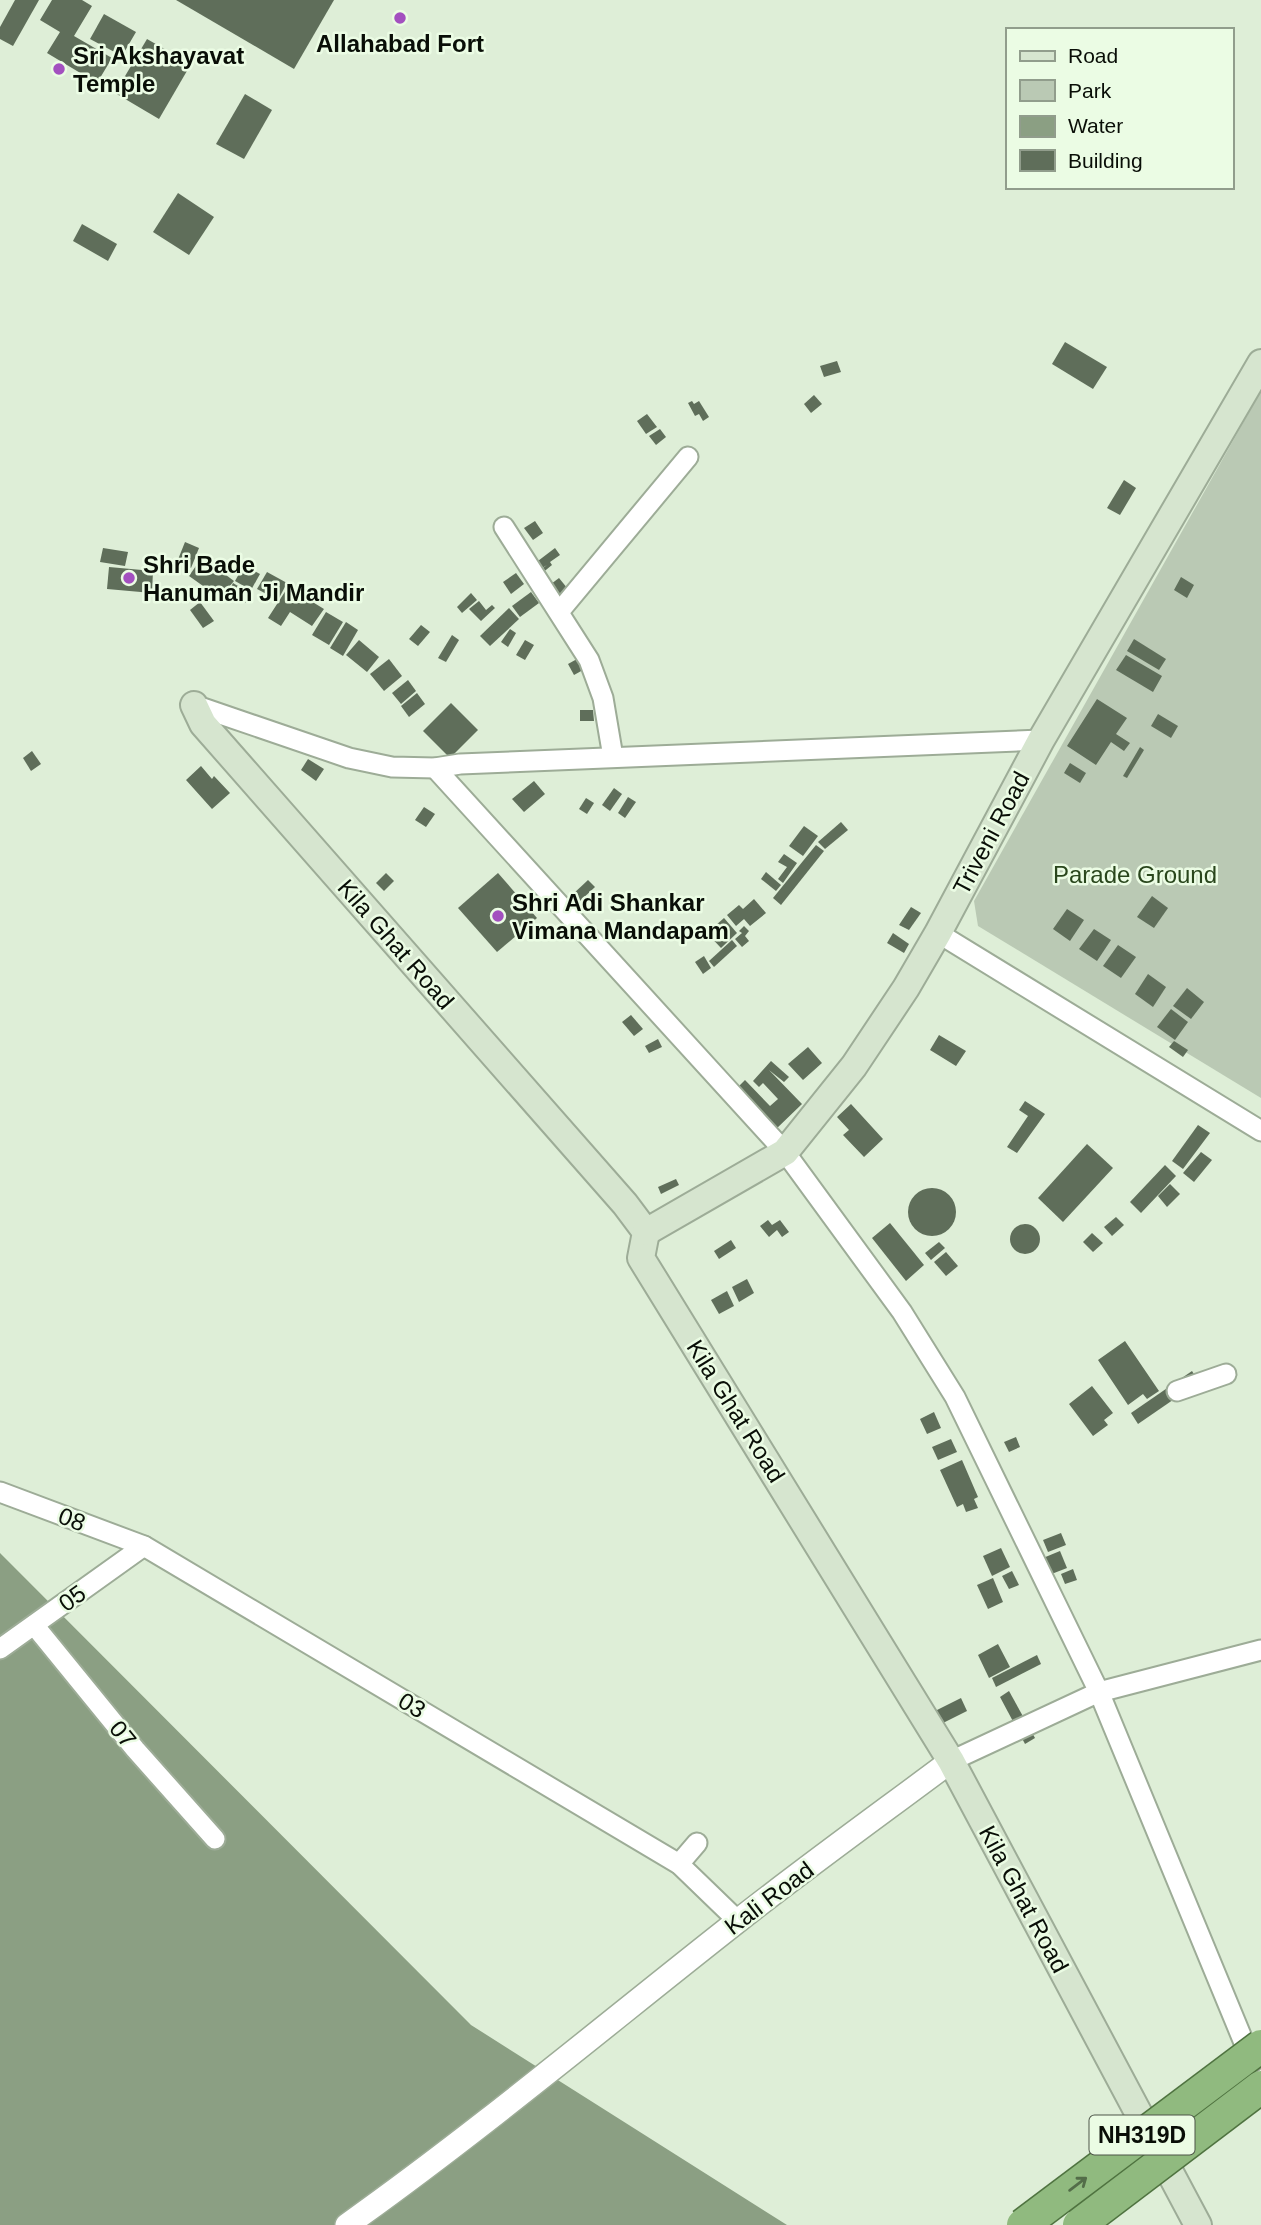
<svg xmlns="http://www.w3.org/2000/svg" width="1261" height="2225" font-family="Helvetica,sans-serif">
  <rect width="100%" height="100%" fill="#deeed7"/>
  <path fill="#bac9b4" d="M1261,391V1098L978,926L974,901Z"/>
  <path fill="#8b9f83" d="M0,1553L471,2025L787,2225H0Z"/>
  <g fill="#5f6e5a">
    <path d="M15,0H39L13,46L0,39V27Z"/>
    <path d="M52,0H82L92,6L74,36L112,58L97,83L47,53L60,32L40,20Z"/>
    <path d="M176,0H334L294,69Z"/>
    <path d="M104,14L136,32L122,56L90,39Z"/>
    <path d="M147,39L191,64L159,119L115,93Z"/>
    <path d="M245,94L272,110L244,159L216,144Z"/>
    <path d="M178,193L214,217L189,255L153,232Z"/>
    <path d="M82,224L117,244L108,261L73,241Z"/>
    <path d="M1065,342L1107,367L1093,389L1052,364Z"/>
    <path d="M837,361L841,372L824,377L820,366Z"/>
    <path d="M814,395L822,404L811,413L804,404Z"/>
    <path d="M692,401L694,404L699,401L709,417L703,421L699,414L695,416L688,403Z"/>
    <path d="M647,414L657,427L646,434L637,421Z"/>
    <path d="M660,429L666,437L656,445L649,436Z"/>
    <path d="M1124,480L1136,488L1120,515L1107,508Z"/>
    <path d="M535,521L543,533L533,540L524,528Z"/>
    <path d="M185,542L199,548L191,568L177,562Z"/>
    <path d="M103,548L128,552L125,566L100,562Z"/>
    <path d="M555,548L560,555L550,562L552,565L541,574L539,571L547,565L539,570L534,564Z"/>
    <path d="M202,557L234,581L220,598L189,576Z"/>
    <path d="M244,565L260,574L251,590L235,581Z"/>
    <path d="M109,567L153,571L152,593L107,589Z"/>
    <path d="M267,572L287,583L278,600L257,589Z"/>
    <path d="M516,573L524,584L511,594L503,582Z"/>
    <path d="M1181,577L1194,585L1187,598L1174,590Z"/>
    <path d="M559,578L572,594L563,601L551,584Z"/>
    <path d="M233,583L251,594L246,603L228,593Z"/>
    <path d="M288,587L324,609L312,626L290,612L281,626L268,618Z"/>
    <path d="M531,592L539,603L520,617L512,606Z"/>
    <path d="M471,593L477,600L462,613L457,607Z"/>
    <path d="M479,601L486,610L492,605L495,608L481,621L469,609Z"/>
    <path d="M200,602L214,621L203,628L190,610Z"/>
    <path d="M509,608L519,619L490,646L480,636Z"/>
    <path d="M326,612L343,622L329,645L312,635Z"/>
    <path d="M346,622L358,630L343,656L330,648Z"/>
    <path d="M421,625L430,632L418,646L409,639Z"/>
    <path d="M510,629L516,633L508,647L501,642Z"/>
    <path d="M452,635L459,640L446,662L438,658Z"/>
    <path d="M1134,639L1166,659L1159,670L1127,651Z"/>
    <path d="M359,640L379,657L367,672L346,655Z"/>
    <path d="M525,640L534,645L525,660L516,655Z"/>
    <path d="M1126,655L1162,676L1153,692L1116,670Z"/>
    <path d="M389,659L402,676L384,691L370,674Z"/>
    <path d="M577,659L583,670L574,675L568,664Z"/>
    <path d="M408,680L416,691L401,704L392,693Z"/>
    <path d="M417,693L425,704L409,717L401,706Z"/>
    <path d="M1097,699L1127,718L1116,734L1130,743L1124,751L1111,742L1096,765L1067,746Z"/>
    <path d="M451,703L478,730L450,758L423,731Z"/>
    <path d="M580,710H593L594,721H580Z"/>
    <path d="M1158,714L1178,726L1171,738L1151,726Z"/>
    <path d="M1140,747L1144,750L1127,778L1123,776Z"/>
    <path d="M32,751L41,764L31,771L23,758Z"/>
    <path d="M308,759L324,769L316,781L301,770Z"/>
    <path d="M1070,763L1086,773L1080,783L1064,773Z"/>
    <path d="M201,766L212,779L214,776L230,793L212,809L186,780Z"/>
    <path d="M534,781L545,794L524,812L512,799Z"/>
    <path d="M614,788L622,794L610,811L602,805Z"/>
    <path d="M628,797L636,802L625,818L618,813Z"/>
    <path d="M586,798L594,803L587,814L579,809Z"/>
    <path d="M424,807L435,814L426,827L415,820Z"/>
    <path d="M841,822L848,830L825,849L818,842Z"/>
    <path d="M804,826L818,836L803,856L789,846Z"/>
    <path d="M816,845L824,851L781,905L773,898Z"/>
    <path d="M784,854L797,863L783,883L778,879L787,867L778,862Z"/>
    <path d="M766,872L781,885L776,891L761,879Z"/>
    <path d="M386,873L394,881L384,891L376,883Z"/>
    <path d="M498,873L537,918L497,952L458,908Z"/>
    <path d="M588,880L595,887L579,902L572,895Z"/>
    <path d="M1152,896L1168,908L1154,928L1137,917Z"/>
    <path d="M754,899L766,913L750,926L744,919L736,926L727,915L739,905L743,909Z"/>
    <path d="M911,907L921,913L909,930L899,925Z"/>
    <path d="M1067,909L1084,920L1070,941L1053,929Z"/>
    <path d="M724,918L737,933L721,948L707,933Z"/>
    <path d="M744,926L749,931L745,936L749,941L742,947L735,939L742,933L739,931Z"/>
    <path d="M1094,929L1111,940L1097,961L1079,949Z"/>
    <path d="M893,933L909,944L904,953L887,943Z"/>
    <path d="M732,940L737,946L714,967L709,961Z"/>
    <path d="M1118,945L1136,957L1121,978L1103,966Z"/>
    <path d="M704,956L711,968L703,974L695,962Z"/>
    <path d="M1148,974L1166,987L1153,1007L1135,994Z"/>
    <path d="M1187,988L1204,1002L1191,1019L1173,1006Z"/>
    <path d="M1171,1009L1188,1022L1175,1040L1157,1027Z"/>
    <path d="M631,1015L643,1029L634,1036L622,1022Z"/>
    <path d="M939,1035L966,1051L956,1066L930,1050Z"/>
    <path d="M658,1039L662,1047L649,1053L645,1046Z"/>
    <path d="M1174,1041L1188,1050L1183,1057L1169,1047Z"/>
    <path d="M808,1047L822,1063L803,1080L788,1064Z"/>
    <path d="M771,1061L789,1077L784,1082L769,1070L802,1104L775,1130L736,1089L745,1080L770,1106L778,1099L763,1083L759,1087L753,1081Z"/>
    <path d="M1025,1101L1045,1114L1017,1153L1007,1147L1028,1116L1019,1110Z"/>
    <path d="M851,1104L883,1139L864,1157L843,1135L849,1130L837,1117Z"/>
    <path d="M1198,1125L1210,1133L1183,1169L1172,1161Z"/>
    <path d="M1087,1144L1113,1168L1063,1222L1038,1198Z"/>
    <path d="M1201,1152L1212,1160L1194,1182L1183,1173Z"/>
    <path d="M1165,1165L1176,1176L1141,1213L1130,1202Z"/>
    <path d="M676,1179L679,1185L661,1194L658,1187Z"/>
    <path d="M1170,1184L1180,1194L1167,1207L1158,1196Z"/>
    <circle cx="932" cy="1212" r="24"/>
    <path d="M1116,1217L1124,1225L1112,1236L1104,1227Z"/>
    <path d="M768,1220L772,1225L780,1220L789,1232L782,1237L777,1230L769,1237L760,1226Z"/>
    <path d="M890,1223L924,1265L906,1281L872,1238Z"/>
    <circle cx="1025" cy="1239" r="15"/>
    <path d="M1092,1233L1103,1243L1093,1252L1083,1242Z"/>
    <path d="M731,1240L736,1248L719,1259L714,1251Z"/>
    <path d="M939,1242L945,1248L931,1260L925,1253Z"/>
    <path d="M946,1252L958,1266L946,1276L934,1262Z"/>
    <path d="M747,1279L754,1293L739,1302L732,1287Z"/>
    <path d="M727,1291L734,1306L719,1314L711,1300Z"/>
    <path d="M1125,1341L1159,1391L1147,1399L1143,1394L1128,1405L1098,1360Z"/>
    <path d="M1192,1371L1199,1382L1138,1424L1131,1413Z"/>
    <path d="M1092,1386L1113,1413L1104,1420L1108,1425L1093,1436L1069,1404Z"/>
    <path d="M934,1412L941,1428L927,1434L920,1419Z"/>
    <path d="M1016,1437L1020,1447L1009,1452L1004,1442Z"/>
    <path d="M951,1439L957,1452L938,1460L932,1447Z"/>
    <path d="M962,1460L978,1497L974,1499L978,1508L966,1512L963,1504L957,1507L940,1470Z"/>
    <path d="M1061,1533L1066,1545L1048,1552L1043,1540Z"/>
    <path d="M1001,1548L1010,1567L992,1576L983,1556Z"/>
    <path d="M1060,1551L1067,1568L1049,1575L1043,1558Z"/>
    <path d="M1073,1569L1077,1580L1065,1584L1061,1574Z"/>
    <path d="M1012,1571L1019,1585L1009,1589L1002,1576Z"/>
    <path d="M993,1578L1003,1602L988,1609L977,1585Z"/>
    <path d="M998,1644L1010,1667L989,1678L978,1655Z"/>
    <path d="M1037,1655L1041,1664L996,1687L992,1678Z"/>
    <path d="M1009,1691L1035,1738L1025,1744L1000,1697Z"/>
    <path d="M961,1698L967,1711L935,1727L929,1714Z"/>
  </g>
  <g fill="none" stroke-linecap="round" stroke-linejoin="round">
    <defs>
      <g id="minor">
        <path d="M504,527L589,660L603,698L613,757"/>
        <path d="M559,612L688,457"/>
        <path d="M194,705L349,758L392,767L435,768L460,764L1041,740"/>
        <path d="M435,768L785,1152L902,1312L955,1397L1099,1692L1252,2062"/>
        <path d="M938,933L1261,1131"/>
        <path d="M1177,1391L1226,1374"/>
        <path d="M0,1492L144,1546L679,1864L738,1921"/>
        <path d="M34,1625L135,1749L215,1839"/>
        <path d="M0,1649L144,1546"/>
        <path d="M951,1761L1099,1692L1261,1650"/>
        <path d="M679,1864L697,1843"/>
      </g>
      <path id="tertiary" d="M347,2225C482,2129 609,2022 739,1920C809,1865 880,1814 951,1761"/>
      <g id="secondary">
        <path d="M194,705L203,724L625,1204L646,1232L641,1258L951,1761L1198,2225"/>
        <path d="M646,1232L785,1152L854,1066L906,988L938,933L1041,740L1261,363"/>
      </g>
    </defs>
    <use href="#minor" stroke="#9dac97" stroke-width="23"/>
    <use href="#tertiary" stroke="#9dac97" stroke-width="26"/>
    <use href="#secondary" stroke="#9dac97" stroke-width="30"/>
    <use href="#minor" stroke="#fff" stroke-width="19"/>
    <use href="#tertiary" stroke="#fff" stroke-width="23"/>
    <use href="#secondary" stroke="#d6e5cf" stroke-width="26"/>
    <defs>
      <g id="trunk-bridge">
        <path d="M1023,2225L1261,2046"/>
        <path d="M1079,2225L1261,2087"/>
      </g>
    </defs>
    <use href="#trunk-bridge" stroke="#4f7340" stroke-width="35" stroke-linecap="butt"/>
    <use href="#trunk-bridge" stroke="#90ba7f" stroke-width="32"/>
  </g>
  <defs><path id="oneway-shaft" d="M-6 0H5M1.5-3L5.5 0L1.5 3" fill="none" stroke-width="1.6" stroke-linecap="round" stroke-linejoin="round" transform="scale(1.75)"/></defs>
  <use stroke="#536d49" href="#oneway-shaft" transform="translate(1078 2184) rotate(-37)"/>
  <g fill="#a350bf" stroke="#ebfce4" stroke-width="2.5">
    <circle cx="400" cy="18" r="7"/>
    <circle cx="59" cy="69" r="7"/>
    <circle cx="129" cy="578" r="7"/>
    <circle cx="498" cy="916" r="7"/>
  </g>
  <g text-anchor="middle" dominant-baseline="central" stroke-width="5" stroke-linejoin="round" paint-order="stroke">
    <rect fill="#ebfce4" stroke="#4d5549" stroke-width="2" x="1089.5" y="2115.5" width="105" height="39" rx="5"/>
    <g font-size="23" font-weight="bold" fill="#090e07">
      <text x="1142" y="2135">NH319D</text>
    </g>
    <g font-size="24" font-weight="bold" fill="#090e07" stroke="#ebfce4" text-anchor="start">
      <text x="400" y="43" text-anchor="middle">Allahabad Fort</text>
      <text x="73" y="55">Sri Akshayavat<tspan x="73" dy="28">Temple</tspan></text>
      <text x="143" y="564">Shri Bade<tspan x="143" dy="28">Hanuman Ji Mandir</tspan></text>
      <text x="512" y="902">Shri Adi Shankar<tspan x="512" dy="28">Vimana Mandapam</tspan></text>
    </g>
    <g font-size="24" fill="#090e07" stroke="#ebfce4">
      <text transform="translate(991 833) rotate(-62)">Triveni Road</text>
      <text transform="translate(396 944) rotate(49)">Kila Ghat Road</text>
      <text transform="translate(736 1411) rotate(58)">Kila Ghat Road</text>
      <text transform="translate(72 1519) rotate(21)">08</text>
      <text transform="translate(72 1598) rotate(-36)">05</text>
      <text transform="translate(412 1705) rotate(31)">03</text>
      <text transform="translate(123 1734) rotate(51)">07</text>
      <text transform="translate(769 1898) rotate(-37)">Kali Road</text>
      <text transform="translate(1024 1899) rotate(62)">Kila Ghat Road</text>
    </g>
    <g font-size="24" fill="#29461c" stroke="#ebfce4">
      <text x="1135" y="874">Parade Ground</text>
    </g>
  </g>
  <rect x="1006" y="28" width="228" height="161" fill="#ebfce4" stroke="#919d8c" stroke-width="2"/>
  <rect x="1020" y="51" width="35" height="10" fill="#d6e5cf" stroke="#919d8c" stroke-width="2"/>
  <text x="1068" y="63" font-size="21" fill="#090e07">Road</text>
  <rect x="1020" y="80" width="35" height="21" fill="#bac9b4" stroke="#919d8c" stroke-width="2"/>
  <text x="1068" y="98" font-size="21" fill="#090e07">Park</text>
  <rect x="1020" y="116" width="35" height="21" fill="#8b9f83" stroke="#919d8c" stroke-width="2"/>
  <text x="1068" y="133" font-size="21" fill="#090e07">Water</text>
  <rect x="1020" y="150" width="35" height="21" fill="#5f6e5a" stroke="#919d8c" stroke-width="2"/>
  <text x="1068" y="168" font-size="21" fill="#090e07">Building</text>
</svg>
